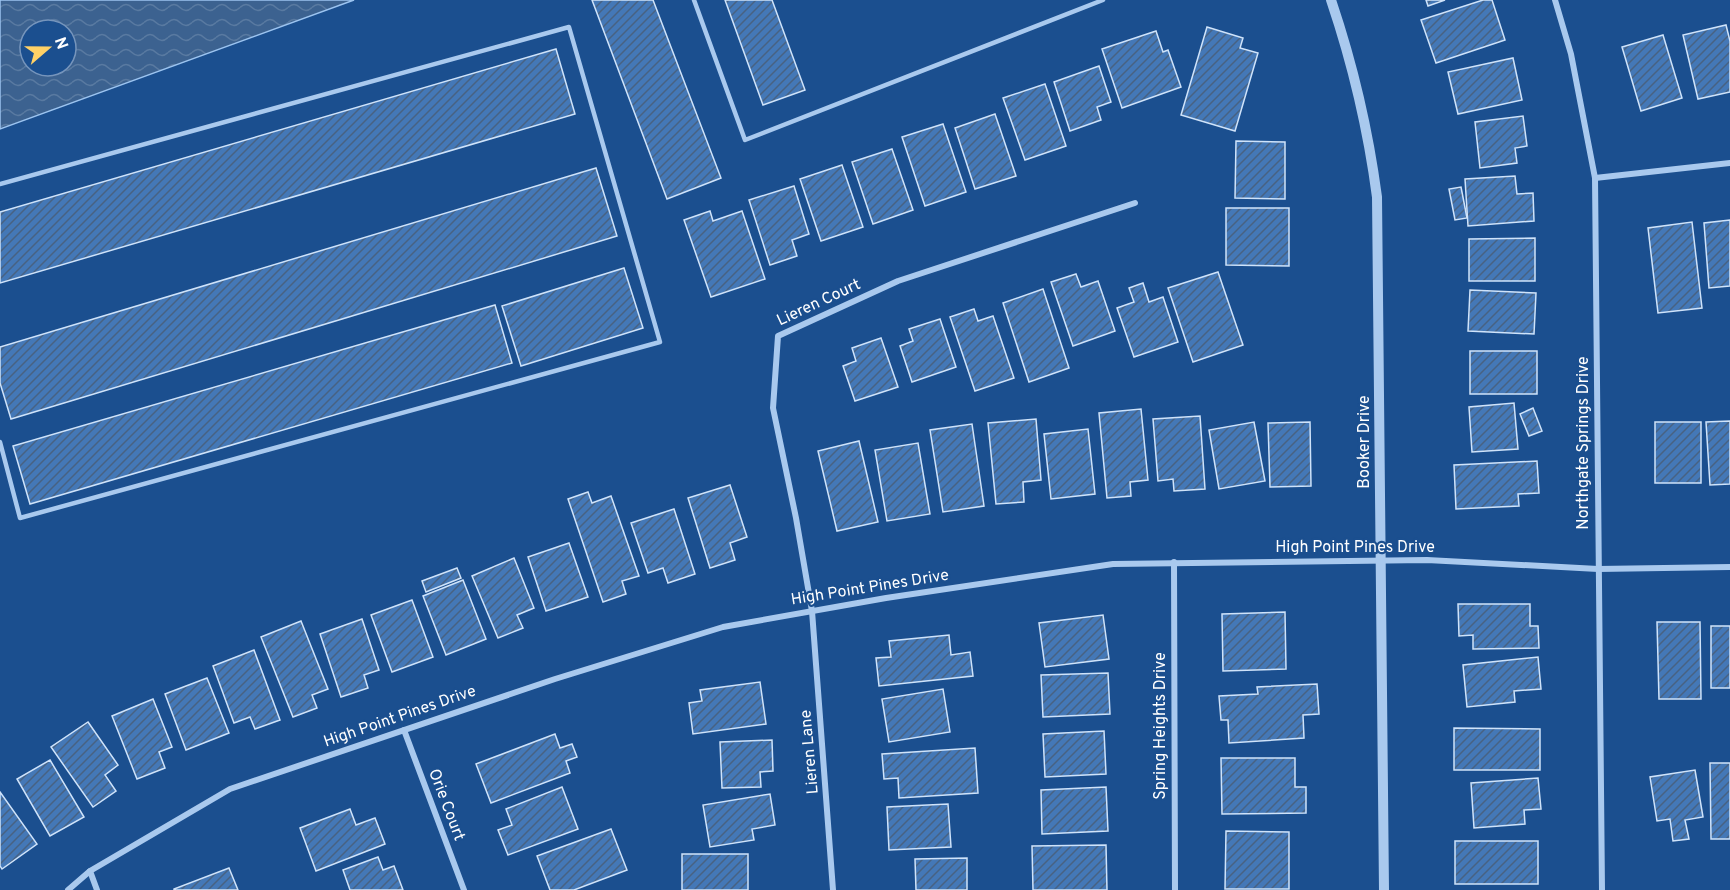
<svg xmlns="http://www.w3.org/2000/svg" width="1730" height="890" font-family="Overpass,sans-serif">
  <defs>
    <pattern id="water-waves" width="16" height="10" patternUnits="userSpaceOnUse" patternTransform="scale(1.5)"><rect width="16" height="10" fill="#3c6290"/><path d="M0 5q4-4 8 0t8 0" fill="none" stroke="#597aa1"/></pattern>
    <pattern id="building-hatch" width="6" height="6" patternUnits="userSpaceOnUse" patternTransform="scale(1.5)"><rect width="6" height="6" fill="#4478b7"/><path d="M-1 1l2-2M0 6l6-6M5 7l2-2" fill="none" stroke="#486282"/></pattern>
  </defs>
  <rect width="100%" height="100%" fill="#1b4f8f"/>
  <path fill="url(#water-waves)" stroke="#9cc4f0" stroke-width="1.5" fill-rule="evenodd" d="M0,0H354L0,129ZM30,30H66V66H30Z"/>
  <g fill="url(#building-hatch)" stroke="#cfe3fa" stroke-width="1.5">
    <path d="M592,0H653L721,178L667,199Z"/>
    <path d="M725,0H772L805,90L763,105Z"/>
    <path d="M1426,0H1445L1428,6Z"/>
    <path d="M1483,0H1492L1505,40L1436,63L1421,20Z"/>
    <path d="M1726,25L1730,41V92L1698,99L1683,35Z"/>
    <path d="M1207,27L1243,38L1240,48L1258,53L1235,131L1181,115Z"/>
    <path d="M1156,31L1163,52L1168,50L1181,87L1122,108L1102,49Z"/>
    <path d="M1663,35L1682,98L1641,111L1622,47Z"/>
    <path d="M556,49L575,114L0,283V212Z"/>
    <path d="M1513,58L1522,100L1458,114L1448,72Z"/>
    <path d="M1099,66L1111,102L1097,107L1101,120L1070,131L1054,82Z"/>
    <path d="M1045,84L1066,146L1025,160L1003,98Z"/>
    <path d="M995,114L1016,176L975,189L955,128Z"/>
    <path d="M1523,116L1527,146L1515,148L1517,163L1480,168L1475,122Z"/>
    <path d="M943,124L966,192L925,206L902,137Z"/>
    <path d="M1236,141L1285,142V199L1235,198Z"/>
    <path d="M892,149L913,210L873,224L852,162Z"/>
    <path d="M842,165L863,227L821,241L800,179Z"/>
    <path d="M596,168L617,236L11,419L0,383V347Z"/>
    <path d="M1515,176L1517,194L1533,193L1534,221L1468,226L1465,179Z"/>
    <path d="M794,186L809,234L792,240L797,256L770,265L749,200Z"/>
    <path d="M1461,187L1467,218L1455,220L1449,189Z"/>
    <path d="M1226,208H1289V266L1226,265Z"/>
    <path d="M710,211L713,221L742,211L765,279L711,297L684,220Z"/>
    <path d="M1730,220V286L1709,288L1704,223Z"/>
    <path d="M1692,222L1702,308L1658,313L1648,228Z"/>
    <path d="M1535,238V281H1469V239Z"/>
    <path d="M624,268L643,328L521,366L502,306Z"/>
    <path d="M1218,272L1243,345L1193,362L1168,288Z"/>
    <path d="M1076,274L1081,287L1098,281L1115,331L1073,346L1051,282Z"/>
    <path d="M1143,283L1149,302L1163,297L1178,342L1134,357L1117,308L1134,302L1129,288Z"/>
    <path d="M1043,289L1069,368L1029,382L1003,303Z"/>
    <path d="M1470,290L1536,293L1534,334L1468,331Z"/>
    <path d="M495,305L512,363L30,504L13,446Z"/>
    <path d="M974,309L978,321L993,316L1014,378L975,391L950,317Z"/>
    <path d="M940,319L956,367L912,382L900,346L913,341L909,329Z"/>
    <path d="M881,338L898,387L855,401L843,366L856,361L852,348Z"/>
    <rect x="1470" y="351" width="67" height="43"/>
    <path d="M1514,403L1518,449L1472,452L1469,407Z"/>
    <path d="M1533,408L1542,431L1529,436L1520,414Z"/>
    <path d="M1141,409L1148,480L1130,482L1131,496L1107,498L1099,413Z"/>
    <path d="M1200,416L1205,489L1174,491L1173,479L1158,481L1153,419Z"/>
    <path d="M1036,419L1041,480L1023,482L1024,502L996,504L988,423Z"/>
    <path d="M1730,421V484L1710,485L1706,422Z"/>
    <path d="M1254,422L1265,481L1219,489L1209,430Z"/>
    <path d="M1310,422L1311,486L1270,487L1268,423Z"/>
    <rect x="1655" y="422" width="46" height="61"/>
    <path d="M972,424L984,506L943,512L930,430Z"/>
    <path d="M1088,429L1095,494L1051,499L1044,434Z"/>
    <path d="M859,441L878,522L837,531L818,451Z"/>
    <path d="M918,443L930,514L887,521L875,450Z"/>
    <path d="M1537,461L1539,493L1518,494L1519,506L1456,509L1454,465Z"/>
    <path d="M730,485L747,537L730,543L735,560L710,568L688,498Z"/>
    <path d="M588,492L592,503L611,496L639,576L622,581L626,594L603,602L568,499Z"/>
    <path d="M674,509L695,574L668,583L663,568L648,573L631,523Z"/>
    <path d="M569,543L588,597L546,611L528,557Z"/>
    <path d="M514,558L534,608L517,615L523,628L498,638L472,576Z"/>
    <path d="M457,568L461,578L426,592L422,581Z"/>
    <path d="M463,580L486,639L446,655L423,596Z"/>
    <path d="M412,600L433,657L392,672L371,615Z"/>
    <path d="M1458,604H1530V626H1538L1539,648L1473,649V635L1459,636Z"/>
    <path d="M1285,612L1286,669L1223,671L1222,614Z"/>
    <path d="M1103,615L1109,659L1045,667L1039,623Z"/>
    <path d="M362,619L379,670L364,675L368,688L341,697L320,634Z"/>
    <path d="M301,621L328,689L312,695L317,708L293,717L261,637Z"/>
    <path d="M1657,622H1700L1701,699H1659Z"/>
    <rect x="1711" y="626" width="19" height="62"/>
    <path d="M949,635L951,655L970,652L973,676L879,686L876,658L891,657L889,641Z"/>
    <path d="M254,650L280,720L255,729L250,717L234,723L213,666Z"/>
    <path d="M1538,657L1541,689L1514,691L1515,702L1467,707L1463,665Z"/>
    <path d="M1108,673L1110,714L1043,717L1041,675Z"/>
    <path d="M207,678L229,733L186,750L165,694Z"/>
    <path d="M760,682L766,724L693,734L689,703L702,701L700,690Z"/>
    <path d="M1317,684L1319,714L1303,715L1304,738L1229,743L1228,720H1221L1219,696L1258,694L1257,687Z"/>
    <path d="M943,689L950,732L889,742L882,699Z"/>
    <path d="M153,699L172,747L159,752L165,768L137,779L112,716Z"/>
    <path d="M88,722L118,765L105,775L116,791L93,807L51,747Z"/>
    <path d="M1454,728L1540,729V770H1454Z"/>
    <path d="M1104,731L1106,774L1045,777L1043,734Z"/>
    <path d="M555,734L560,748L572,744L577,757L566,761L570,773L491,803L476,764Z"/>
    <path d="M772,740L773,771L760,772L761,787L722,788L720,742Z"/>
    <path d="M975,748L978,793L899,798L898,778L884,779L882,754Z"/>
    <path d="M1221,758H1295V787H1306V813L1222,814Z"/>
    <path d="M50,760L84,817L50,836L17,779Z"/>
    <path d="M1710,763H1730V839H1711Z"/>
    <path d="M1695,770L1703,817L1685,820L1689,839L1673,841L1670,819L1657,821L1650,777Z"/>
    <path d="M1538,778L1541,809L1524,810L1525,824L1474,828L1471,783Z"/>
    <path d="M562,787L578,829L508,855L498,830L512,825L506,809Z"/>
    <path d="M1106,787L1108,831L1042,834L1041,790Z"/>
    <path d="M0,792L37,844L2,869L0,866Z"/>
    <path d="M770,794L775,825L752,829L754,840L710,847L703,805Z"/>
    <path d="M948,804L951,847L889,850L887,807Z"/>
    <path d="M350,809L356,825L375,818L385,844L316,871L300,828Z"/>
    <path d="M611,829L627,870L574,890H550L537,856Z"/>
    <path d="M1226,831L1289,832V889H1225Z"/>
    <rect x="1455" y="841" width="83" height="43"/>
    <path d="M1106,845L1107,890H1033L1032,846Z"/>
    <rect x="682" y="854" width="66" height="36"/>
    <path d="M378,857L383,870L394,866L403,890H350L343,870Z"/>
    <path d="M967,858V890H916L915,859Z"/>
    <path d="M229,868L238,890H174V889Z"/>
  </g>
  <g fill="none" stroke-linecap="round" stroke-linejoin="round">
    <g stroke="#a9c9ee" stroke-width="4.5">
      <path d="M694,0L745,140L1103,0"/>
      <path d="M0,184L569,27L660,342L20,518L0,442"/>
    </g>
    <g stroke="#a9c9ee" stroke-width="6">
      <path d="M1555,0L1571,54L1595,178L1602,890"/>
      <path d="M1595,178L1730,163"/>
      <path d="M1174,562L1175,890"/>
      <path d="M404,730L464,890"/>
      <path d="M90,871L97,890"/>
      <path d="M68,890L90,871L230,789L555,679L723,627L886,598L1113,564L1427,560L1598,569L1730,567"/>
      <path d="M833,890L812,611L796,518L773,408L778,336L898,281L1135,203"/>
    </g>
    <path stroke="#a9c9ee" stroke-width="10" d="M1331,0C1353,65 1368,129 1377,197L1384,890"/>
  </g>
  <g text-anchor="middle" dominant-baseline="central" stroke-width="4.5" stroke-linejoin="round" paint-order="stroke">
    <g font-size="16" fill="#fff" stroke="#1b4f8f">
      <text transform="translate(819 303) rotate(-25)">Lieren Court</text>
      <text transform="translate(1365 442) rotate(-90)">Booker Drive</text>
      <text transform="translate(1584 443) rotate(-90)">Northgate Springs Drive</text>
      <text x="1355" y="548">High Point Pines Drive</text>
      <text transform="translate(870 588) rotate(-9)">High Point Pines Drive</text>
      <text transform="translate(400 717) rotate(-19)">High Point Pines Drive</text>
      <text transform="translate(1161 726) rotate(-90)">Spring Heights Drive</text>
      <text transform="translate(810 752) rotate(-95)">Lieren Lane</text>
      <text transform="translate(446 805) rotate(69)">Orie Court</text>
    </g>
  </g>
  <g transform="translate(48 48) rotate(70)"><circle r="28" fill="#1b4f8f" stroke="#7695bc" stroke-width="1.5"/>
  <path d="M0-4.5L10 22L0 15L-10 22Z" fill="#ffd166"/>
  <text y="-9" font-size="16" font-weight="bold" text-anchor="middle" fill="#ffffff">N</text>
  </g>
</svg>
